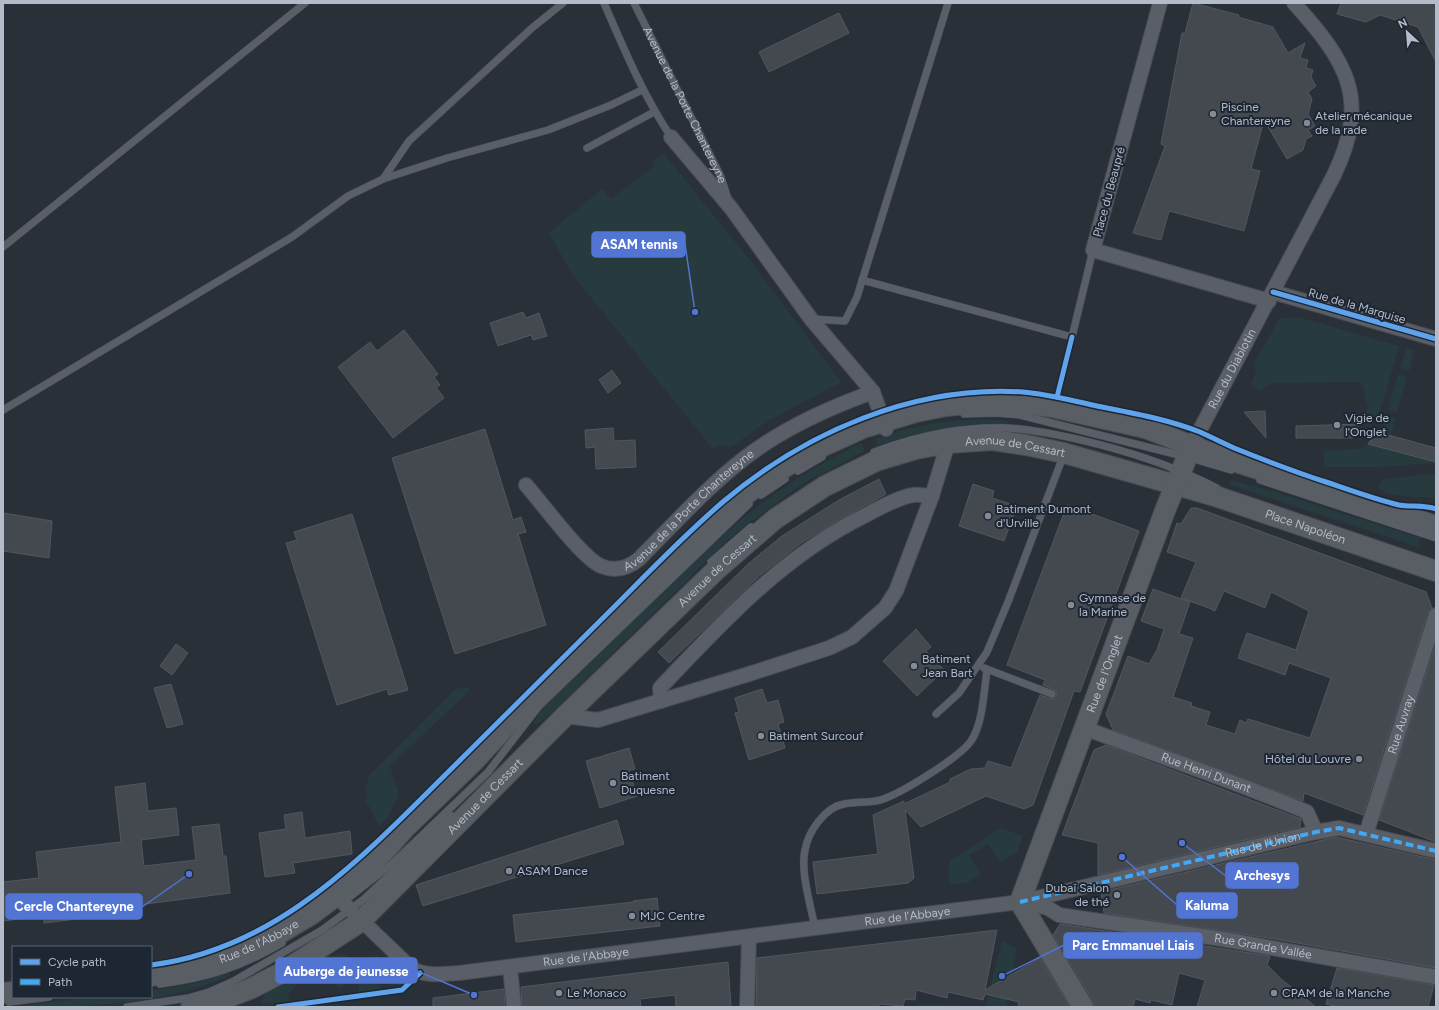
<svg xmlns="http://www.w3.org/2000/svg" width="1439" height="1010" font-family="Figtree,sans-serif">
  <rect width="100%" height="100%" fill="#2a3038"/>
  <g fill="#273a3e">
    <path d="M664,154L749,259L841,382L768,421L731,447L719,445L713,449L572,274L549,233L602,189L611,199L655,165L653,161Z"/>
    <path d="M1298,317L1399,346L1380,412L1369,425L1359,424L1368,408L1363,386L1358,382L1274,383L1266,386L1259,391L1251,384L1256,373L1254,364L1278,321L1282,318Z"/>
    <path d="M1406,348L1414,350L1409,371L1400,369Z"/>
    <path d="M1398,374L1407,377L1397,412L1388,410Z"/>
    <path d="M1386,415L1396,418L1391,435L1381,433Z"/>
    <path d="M983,419L1008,421V424C963,425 920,430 878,446L875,439C910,426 945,420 983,419Z"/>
    <path d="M862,443L865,451L802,484L749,523L725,543L552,713L536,725L534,722L544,706C580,671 617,636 653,601C719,536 777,482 862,443Z"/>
    <path d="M1368,444L1436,462V463L1378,467H1324V451L1361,449Z"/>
    <path d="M1427,474H1436V499C1421,495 1388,500 1378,487L1382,479Z"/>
    <path d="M1231,480L1273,491L1420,538L1418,547L1230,485Z"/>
    <path d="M470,687L468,692L390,766L399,795L388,817L379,826L365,799L368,798L365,791L369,776L456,689Z"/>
    <path d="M1001,828L1023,836L1017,852L1000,862L988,844L969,855L981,874L967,883L950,885L948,874L950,861Z"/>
    <path d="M1002,941L1017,948L1006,1004L1011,1007H915L920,1004L986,1006Z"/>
    <path d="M328,952L331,956C344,950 352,959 361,969L340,989L325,974L312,986L303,979L288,994L289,1001L262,1004L264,994L267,990Z"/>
    <path d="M376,955L405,981L400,987L371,961Z"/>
    <path d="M229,972L231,975C158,1007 85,1007 8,1007L93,997H151V990C179,987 203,982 229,972Z"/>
    <path d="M368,976L383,990L359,992V983Z"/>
  </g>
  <g fill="#444950" stroke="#52575f">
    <path d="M1193,3L1239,15L1238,17L1273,27L1288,53L1305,43L1300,58L1308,60L1306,68L1313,70L1311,77L1316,86L1308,92L1312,99L1308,114L1315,126L1308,130L1312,136L1306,139L1303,150L1287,159L1264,120L1251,169L1260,171L1244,231L1169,211L1161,240L1133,233L1165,146L1161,144L1182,33H1185Z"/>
    <path d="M1341,3H1436V62L1418,27L1380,15L1366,22L1337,14Z"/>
    <path d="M839,13L849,33L769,72L759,52Z"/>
    <path d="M523,312L526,318L539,313L547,336L533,340L531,335L498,346L490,323Z"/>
    <path d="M404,330L438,374L434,377L440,385L436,387L444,398L393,438L338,367L370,342L377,351Z"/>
    <path d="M612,370L621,383L608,393L599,380Z"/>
    <path d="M1265,411L1266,438L1244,412Z"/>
    <path d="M1359,424L1353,438H1296V426Z"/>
    <path d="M613,428L614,441L635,440L636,467L596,469L595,447L586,448L585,430Z"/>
    <path d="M485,429L513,520L521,517L526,532L518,534L546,625L455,654L392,458Z"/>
    <path d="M1377,432L1436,448V462L1368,444Z"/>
    <path d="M879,479L886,494L835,522L801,543L758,577L669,663L658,652L748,564L782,536L839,500Z"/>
    <path d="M973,484L994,491L992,498L1017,506L1004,541L959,526Z"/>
    <path d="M1067,505L1139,531L1080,692L1074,691L1033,805L1024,809L986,796L921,827L905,810L914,878L908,883L817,894L813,862L878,854L873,815L904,801V804L950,782V779L971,769L985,768L988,761L1011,768L1040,695L1052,699L1057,695L1056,691L1043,685L1045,680L1007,665Z"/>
    <path d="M1191,508H1197L1426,592L1432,608L1428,612L1363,815L1304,793L1303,801L1113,730L1106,714L1128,656L1149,664L1157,650L1164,629L1141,621L1153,589L1190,602L1179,634L1193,638L1173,697L1192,703L1191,706L1210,712L1206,725L1235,734L1240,720L1246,723L1248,719L1310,738L1331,678L1289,663L1285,675L1238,658L1247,633L1296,650L1309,611L1271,592L1265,608L1224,591L1215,611L1209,608L1181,598L1196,562L1167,552L1177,523L1181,524Z"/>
    <path d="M3,513L52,521L49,558L3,551Z"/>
    <path d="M352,514L408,690L389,695L387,689L337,705L286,543L297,540L294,532Z"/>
    <path d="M916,629L931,647L926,651L944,670L917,696L883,661Z"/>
    <path d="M1436,643V842L1379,820Z"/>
    <path d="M176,644L188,653L172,675L160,666Z"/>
    <path d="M171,684L183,724L167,728L154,688Z"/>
    <path d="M762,689L767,703L778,700L784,722L778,724L785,748L749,760L735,713L739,712L735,698Z"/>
    <path d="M1106,745L1301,819L1300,827L1098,875V843L1062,835L1094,750Z"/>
    <path d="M629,748L635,769L629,770L637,796L600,808L586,761Z"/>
    <path d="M145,783L148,811L176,808L179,835L141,840L144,866L196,860L192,827L219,824L223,856H226L230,893L108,909L109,915L44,923V916L3,921V882L39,878L36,852L121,842L115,787Z"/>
    <path d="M302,812L305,838L350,831L352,854L293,863L295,873L265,877L259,833L286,829L284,815Z"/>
    <path d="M617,820L624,844L423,906L416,885Z"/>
    <path d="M1336,837L1436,860V968L1275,939L1104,913L1101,892Z"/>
    <path d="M657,898L660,926L516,942L513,915L634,902L633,901Z"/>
    <path d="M1060,924L1270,956L1267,965L1281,979L1316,1007H1197L1205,980L1179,973L1172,1005L1151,1000L1150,1003L1135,999L1133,1007H1094L1093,1001L1053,935Z"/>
    <path d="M997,930L985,990L1040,958L1070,1007H1018L1019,1002L985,994L983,1000L948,992L947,998L916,990L915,1000L905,999L903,1006L879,1004V1007H756L757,958Z"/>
    <path d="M728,962L731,1007H676L675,995L640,999L641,1007H522L521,987Z"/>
    <path d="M1337,968L1434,985L1428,1007H1339L1326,1004Z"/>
    <path d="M504,989L505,1007H433V998Z"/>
  </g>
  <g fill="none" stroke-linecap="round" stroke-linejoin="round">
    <defs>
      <g id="lane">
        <path d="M604,3C624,49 643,95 671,137"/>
        <path id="s1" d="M634,3L721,177L728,199"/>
        <path d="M587,148L654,112"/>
        <path d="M383,179L409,141L532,28L563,3"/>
        <path d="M3,247L305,3"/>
        <path d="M862,280L1072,337L1093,250"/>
        <path d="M812,319L845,321L857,297L948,3"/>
        <path d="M3,410L292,237L348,196L383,179L447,158L548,130L611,105L642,90"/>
        <path d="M964,414L996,413L1020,415L1187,457L1231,470"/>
        <path d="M874,452C919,435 972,424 1020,429C1047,432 1074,438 1101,445C1143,456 1178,468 1217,488"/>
        <path d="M798,471L822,457"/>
        <path d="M1260,480L1436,538"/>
        <path d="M761,495L785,479"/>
        <path d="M711,562L751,527"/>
        <path d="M984,668L1052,694"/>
        <path d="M936,714L959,693L987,652L1008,602L1064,454"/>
        <path d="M342,903L393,863L488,772L539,706L749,504"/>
        <path d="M815,928C811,906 800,872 805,850C808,832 825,807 844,804C858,801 874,804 886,798C906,790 960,757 971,741C983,724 984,690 987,670"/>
        <path d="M160,984C207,978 241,967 282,943"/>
        <path d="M9,1002L49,997"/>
        <path d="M127,1007L188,998L209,992L232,982L322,930L364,899L452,816"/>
      </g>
      <g id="street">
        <path d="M1160,3L1093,250L1269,301"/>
        <path d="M671,137L731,208L811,319L873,392L886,429"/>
        <path d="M1273,292L1436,339"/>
        <path id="s2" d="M1192,445L1334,175C1371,98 1346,61 1294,3"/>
        <path id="s3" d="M526,485C542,503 582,558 601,566C615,572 628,568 639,559C672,526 709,485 746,457C784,428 828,408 873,392"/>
        <path d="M661,701L660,688C722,622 784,555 866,515C879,508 899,497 913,495C919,494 926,496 932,496"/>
        <path d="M565,716L598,720L749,674L829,648L852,637L885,608L896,591L932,496L948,443"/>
        <path id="s4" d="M1084,728C1159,756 1234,781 1307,812L1316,832"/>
        <path id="s5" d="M1366,834L1436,615"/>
        <path id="s6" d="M336,896L411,968C426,977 442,974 459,973L1020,902L1316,832L1339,828L1436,851"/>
        <path id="s7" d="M1024,903L1048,908L1059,915L1222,939L1436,977"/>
        <path d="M510,967L514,1007"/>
        <path d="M747,1007L749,937"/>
      </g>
      <g id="secondary">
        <path id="s8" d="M151,976L201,967L238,953L277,935L312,914L336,896L384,852L406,827L475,760L520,711L717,517L763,481L806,454L863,428L916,412L946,406L978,403H1016L1052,407L1145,428L1230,460L1436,526"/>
        <path d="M3,993L13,992"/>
        <path id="s9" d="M191,1007L226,998L250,989L281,973L360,922L565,716L715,571L775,519L825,486L876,461L916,449L948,443L992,440L1026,445L1064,453L1218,497L1436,571"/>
        <path id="s10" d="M1083,1007L1020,902L1166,508L1192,445"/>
      </g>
    </defs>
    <use href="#lane" stroke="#484c53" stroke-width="8"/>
    <use href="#street" stroke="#484c53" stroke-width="16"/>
    <use href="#secondary" stroke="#484c53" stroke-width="22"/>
    <use href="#lane" stroke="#5a5e66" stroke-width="7"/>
    <use href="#street" stroke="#5a5e66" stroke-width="14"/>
    <use href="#secondary" stroke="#595d64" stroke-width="20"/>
    <path stroke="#3fa9f5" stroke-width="4" stroke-dasharray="8 4" stroke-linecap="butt" d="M1020,902L1316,832L1339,828L1436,851"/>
    <defs>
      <g id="cycleway">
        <path d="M1273,292L1436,339"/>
        <path d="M1057,397L1072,337"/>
        <path d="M151,965C264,951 345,875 422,798C485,736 547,673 610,611C647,574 684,535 724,501C806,432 914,385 1023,392C1048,394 1073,401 1097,406C1132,413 1167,419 1200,432C1211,437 1223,443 1234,448C1264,460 1295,472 1326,482C1350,490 1374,499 1399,505C1411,507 1424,505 1436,509"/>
        <path d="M278,1007L402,990L420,973"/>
      </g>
    </defs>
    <use href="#cycleway" stroke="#1d2633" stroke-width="8"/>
    <use href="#cycleway" stroke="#60a3ed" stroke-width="5"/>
  </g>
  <g fill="#848b96" stroke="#1d2633" stroke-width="1.5">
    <circle cx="1213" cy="114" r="4"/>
    <circle cx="1307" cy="123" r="4"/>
    <circle cx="1337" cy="425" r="4"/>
    <circle cx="988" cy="516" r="4"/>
    <circle cx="1071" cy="605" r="4"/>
    <circle cx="914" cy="666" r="4"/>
    <circle cx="761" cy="736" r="4"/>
    <circle cx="1359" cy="759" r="4"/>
    <circle cx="613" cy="783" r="4"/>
    <circle cx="509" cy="871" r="4"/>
    <circle cx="1117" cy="895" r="4"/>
    <circle cx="632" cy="916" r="4"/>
    <circle cx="559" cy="993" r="4"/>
    <circle cx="1274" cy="993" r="4"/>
  </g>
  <g text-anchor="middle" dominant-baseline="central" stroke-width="4" stroke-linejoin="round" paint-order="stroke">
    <g font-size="12" fill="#b4bcc9" stroke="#1d2633">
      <text stroke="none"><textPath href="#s1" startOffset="114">Avenue de la Porte Chantereyne</textPath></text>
      <text transform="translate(1109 192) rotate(-75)">Place du Beaupré</text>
      <text transform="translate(1357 306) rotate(16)">Rue de la Marquise</text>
      <text stroke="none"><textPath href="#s2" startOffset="86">Rue du Diablotin</textPath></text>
      <text stroke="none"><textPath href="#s9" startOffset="1028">Avenue de Cessart</textPath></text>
      <text stroke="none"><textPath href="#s3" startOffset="221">Avenue de la Porte Chantereyne</textPath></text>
      <text stroke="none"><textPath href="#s9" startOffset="1330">Place Napoléon</textPath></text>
      <text stroke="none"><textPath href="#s9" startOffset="692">Avenue de Cessart</textPath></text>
      <text stroke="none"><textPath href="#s10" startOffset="366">Rue de l'Onglet</textPath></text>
      <text stroke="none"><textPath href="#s5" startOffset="115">Rue Auvray</textPath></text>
      <text stroke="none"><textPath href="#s4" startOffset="130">Rue Henri Dunant</textPath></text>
      <text stroke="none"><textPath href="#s9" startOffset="368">Avenue de Cessart</textPath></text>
      <text stroke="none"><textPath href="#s6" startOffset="968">Rue de l'Union</textPath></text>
      <text stroke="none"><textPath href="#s6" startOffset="605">Rue de l'Abbaye</textPath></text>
      <text stroke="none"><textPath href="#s8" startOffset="114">Rue de l'Abbaye</textPath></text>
      <text stroke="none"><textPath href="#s7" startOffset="244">Rue Grande Vallée</textPath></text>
      <text stroke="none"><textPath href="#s6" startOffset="281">Rue de l'Abbaye</textPath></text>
    </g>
    <g font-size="12" fill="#b4bcc9" stroke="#1d2633" text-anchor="start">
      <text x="1221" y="107">Piscine<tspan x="1221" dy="14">Chantereyne</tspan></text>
      <text x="1315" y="116">Atelier mécanique<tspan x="1315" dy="14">de la rade</tspan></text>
      <text x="1345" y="418">Vigie de<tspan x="1345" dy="14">l'Onglet</tspan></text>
      <text x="996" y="509">Batiment Dumont<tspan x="996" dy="14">d'Urville</tspan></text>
      <text x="1079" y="598">Gymnase de<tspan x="1079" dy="14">la Marine</tspan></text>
      <text x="922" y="659">Batiment<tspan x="922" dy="14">Jean Bart</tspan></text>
      <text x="769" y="736">Batiment Surcouf</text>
      <text x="1351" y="759" text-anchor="end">Hôtel du Louvre</text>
      <text x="621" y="776">Batiment<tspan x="621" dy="14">Duquesne</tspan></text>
      <text x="517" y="871">ASAM Dance</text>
      <text x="1109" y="888" text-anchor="end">Dubaï Salon<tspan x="1109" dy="14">de thé</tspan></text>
      <text x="640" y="916">MJC Centre</text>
      <text x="567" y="993">Le Monaco</text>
      <text x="1282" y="993">CPAM de la Manche</text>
    </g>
  </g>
  <path fill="none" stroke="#5274d3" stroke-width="1.5" d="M695 312L685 244M1182 843L1226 876M1122 857L1177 905M189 874L142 907M1002 976L1064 945M474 995L417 971"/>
  <g fill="#5274d3" stroke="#1d2633" stroke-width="1.5">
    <circle cx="695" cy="312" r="4"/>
    <circle cx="1182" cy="843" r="4"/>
    <circle cx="1122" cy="857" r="4"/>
    <circle cx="189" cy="874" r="4"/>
    <circle cx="1002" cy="976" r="4"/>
    <circle cx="474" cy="995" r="4"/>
  </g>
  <g fill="#5274d3" stroke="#5274d3" stroke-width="1.5">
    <rect x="592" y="232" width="93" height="25" rx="4"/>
    <rect x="1226" y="863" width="72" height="25" rx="4"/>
    <rect x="1177" y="893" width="60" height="25" rx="4"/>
    <rect x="6" y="894" width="136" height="25" rx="4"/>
    <rect x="1064" y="933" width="138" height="25" rx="4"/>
    <rect x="276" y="958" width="141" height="25" rx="4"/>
  </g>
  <g font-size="13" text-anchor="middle" font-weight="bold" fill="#fff">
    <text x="639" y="249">ASAM tennis</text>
    <text x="1262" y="880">Archesys</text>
    <text x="1207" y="910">Kaluma</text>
    <text x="74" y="911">Cercle Chantereyne</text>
    <text x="1133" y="950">Parc Emmanuel Liais</text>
    <text x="346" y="976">Auberge de jeunesse</text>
  </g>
  <rect width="1439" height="1010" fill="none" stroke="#b4bcc9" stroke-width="8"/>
  <rect x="12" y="946" width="140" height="52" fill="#1d2633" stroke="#59626f"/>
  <rect x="20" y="959" width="20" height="6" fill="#60a3ed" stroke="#59626f"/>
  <text x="48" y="966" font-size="12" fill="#b4bcc9">Cycle path</text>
  <rect x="20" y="979" width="20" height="6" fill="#3fa9f5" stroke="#59626f"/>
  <text x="48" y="986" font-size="12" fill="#b4bcc9">Path</text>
  <g transform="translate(1407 32) rotate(334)" stroke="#1d2633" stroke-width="3" paint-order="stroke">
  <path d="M0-3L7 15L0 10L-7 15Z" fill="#b4bcc9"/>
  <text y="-6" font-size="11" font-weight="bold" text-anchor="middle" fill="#b4bcc9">N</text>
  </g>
</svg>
